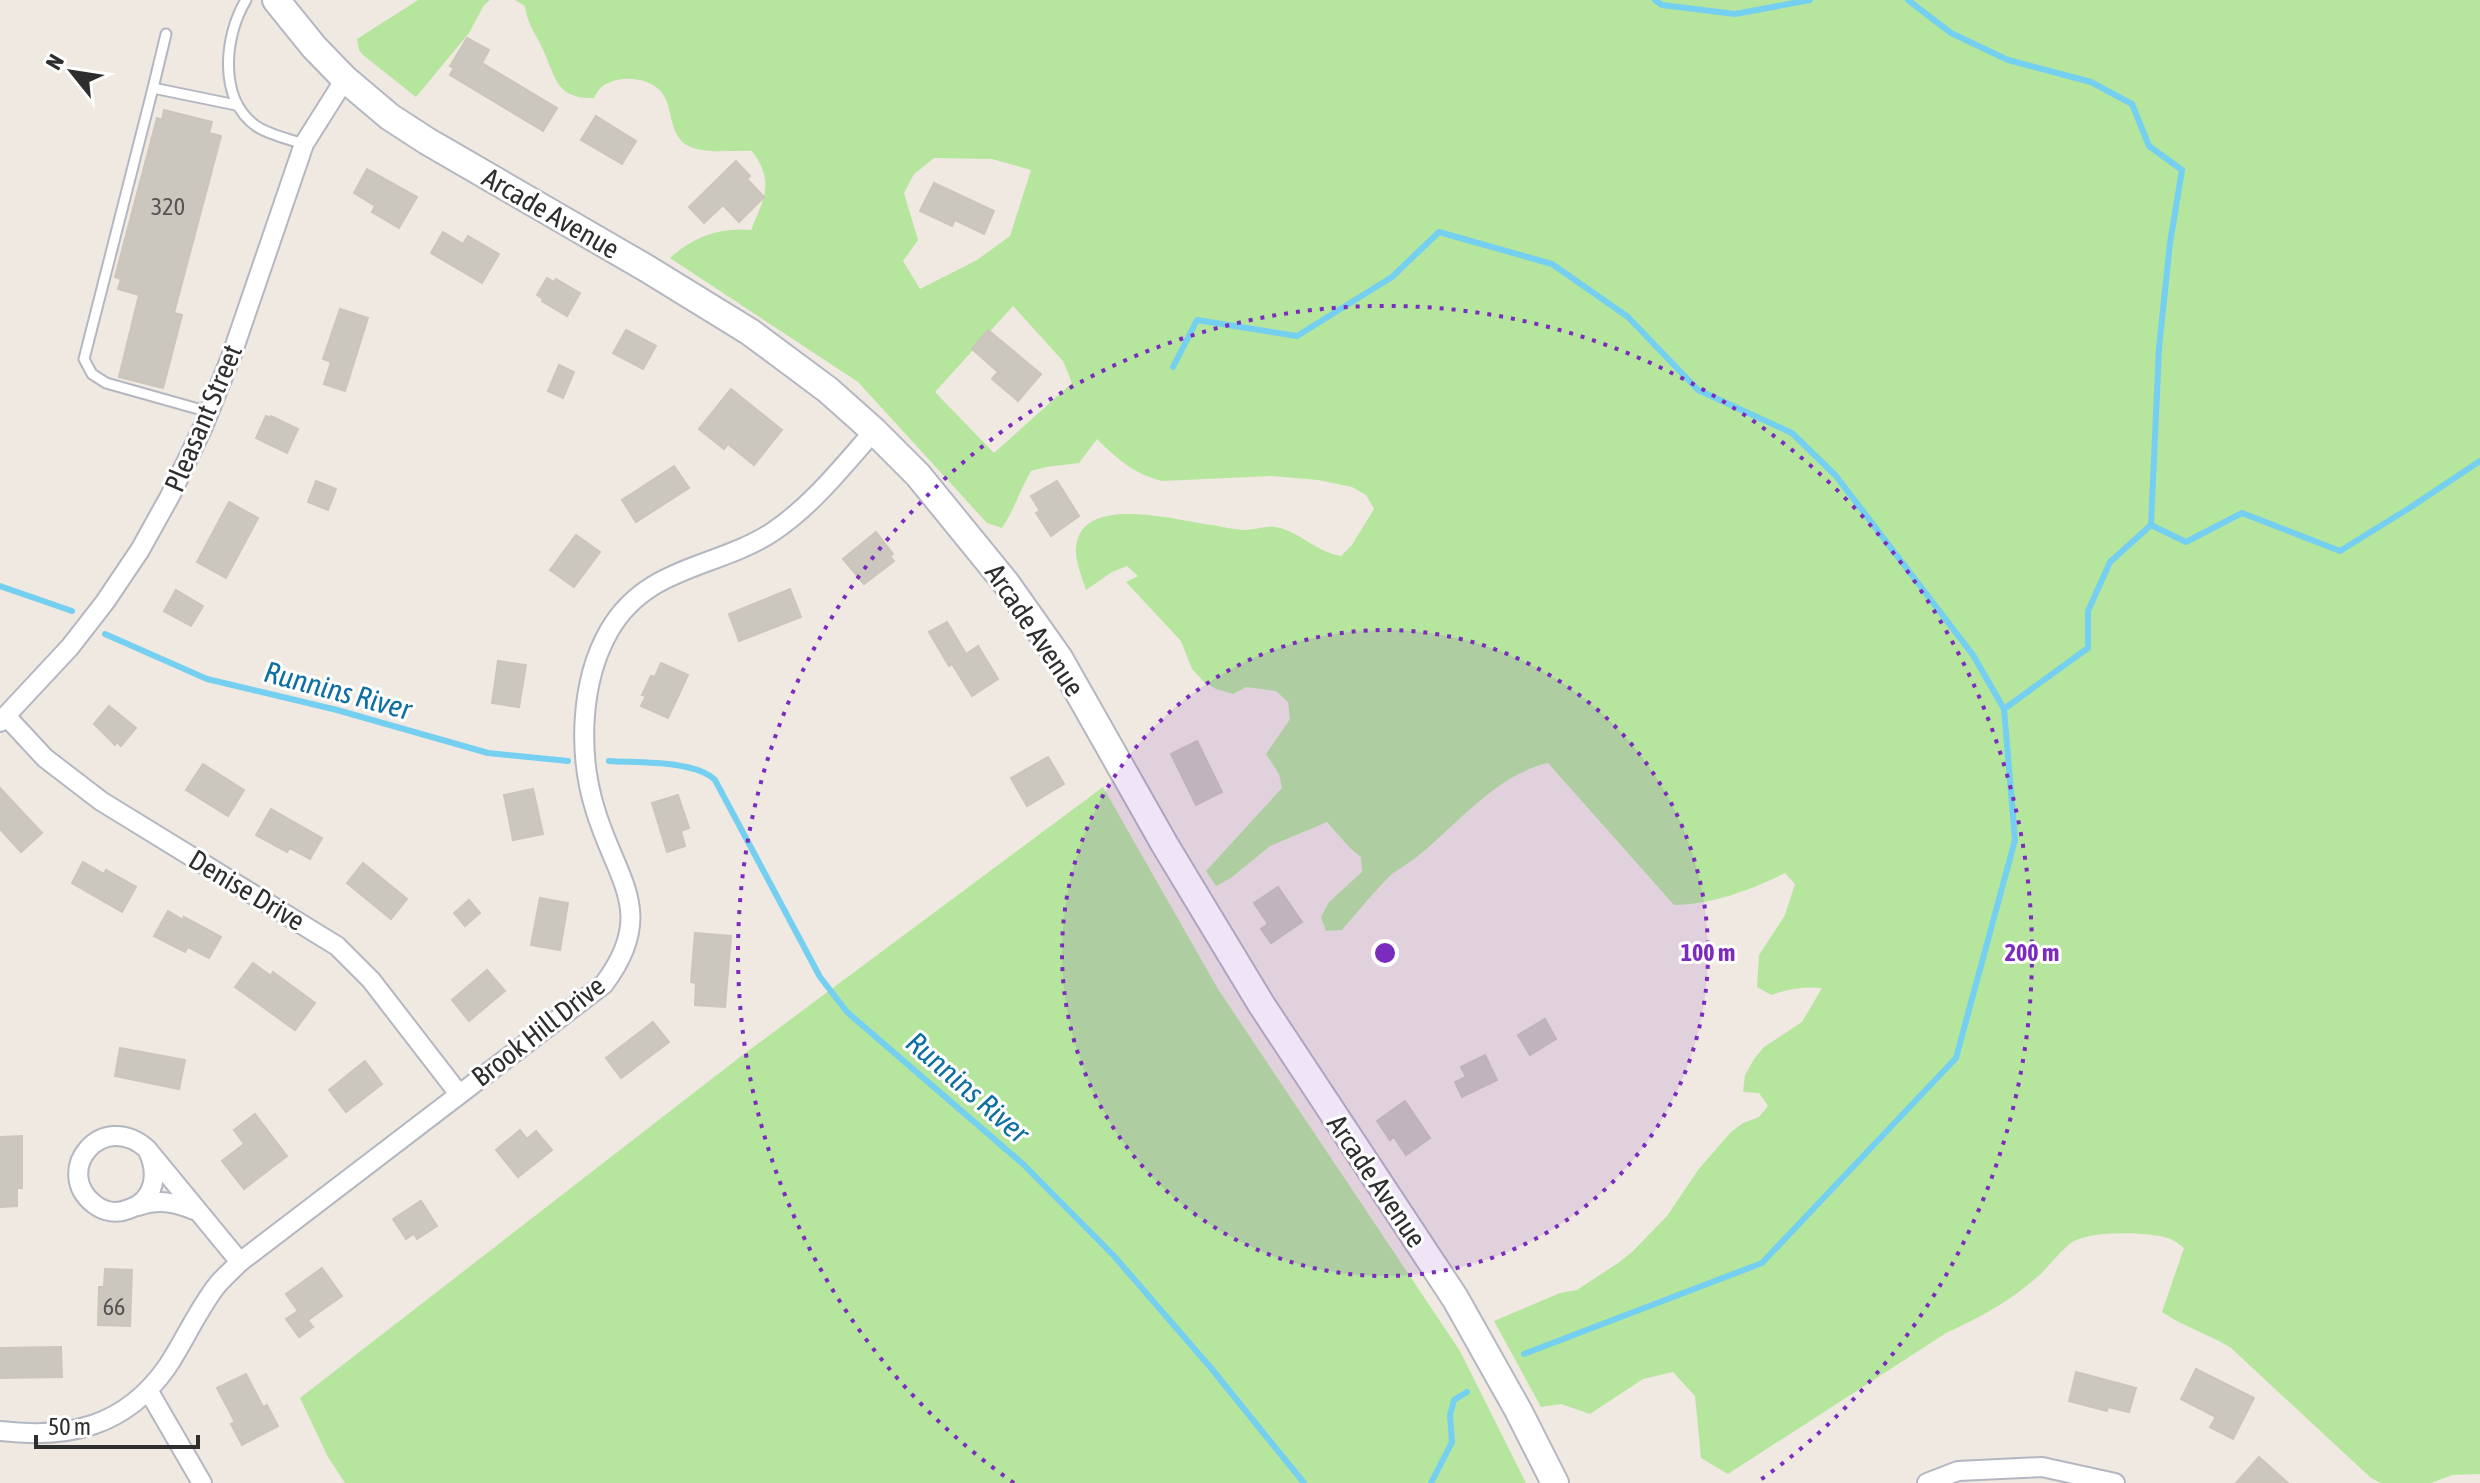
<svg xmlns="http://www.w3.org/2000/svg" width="2480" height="1483" font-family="'Asap Condensed',sans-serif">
  <rect width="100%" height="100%" fill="#efe9e1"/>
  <g fill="#b6e59e" fill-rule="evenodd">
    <path d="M418,0H490L484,5L469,33L416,97L363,55L359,50L357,39Z"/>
    <path d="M515,0H2480V1474L2452,1475L2431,1483H2381L2371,1478L2231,1348C2209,1334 2184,1327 2162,1312L2184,1248C2179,1244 2174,1240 2168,1238C2147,1232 2089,1230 2071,1243C2058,1253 2048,1268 2036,1278C2009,1302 1979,1318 1946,1333L1728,1474L1701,1458L1695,1396L1673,1372L1643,1379L1590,1414L1561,1404L1541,1407L1494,1321L1560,1293L1577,1290L1618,1263L1632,1252L1667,1216L1698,1170L1731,1132L1743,1123L1759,1117L1768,1106L1759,1093L1743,1092L1745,1075L1754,1059L1764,1047L1802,1022L1822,988C1804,986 1788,989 1771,995L1757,987L1759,955L1785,915L1795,884L1785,873C1750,890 1714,904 1674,905L1548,763C1496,775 1458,824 1418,856C1409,863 1400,868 1392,874C1374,891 1358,912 1342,930L1326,931L1321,917L1329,902L1362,872L1361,857L1349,847L1327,822L1270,846L1231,878L1216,886L1206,871L1282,788L1279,774L1266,754L1290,719L1288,702L1276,691L1246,687L1233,694L1216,689L1204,682L1192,669L1181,641L1126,582L1138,576L1127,566L1112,572L1086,590C1082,577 1075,561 1076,548C1080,492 1179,521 1212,525C1222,527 1233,529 1243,530C1256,530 1267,524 1280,528C1302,534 1317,552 1341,556L1352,545L1374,509L1366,495L1352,487L1318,480L1272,476L1162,481C1134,474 1116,458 1097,439L1079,463L1046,467L1031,471C1020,490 1014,510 1002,528L987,523L858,382L670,258C693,237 720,227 751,230C764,198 775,182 752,151C733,150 701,155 685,144C669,132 673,110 663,94C651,77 622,75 606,84C600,87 597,92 594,98C557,99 556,79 544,52C537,35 527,25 525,6ZM934,158L992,159L1031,170L1010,236L977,260L920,289L903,261L918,240L904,193L914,174ZM1013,306L1063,361L1072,383L994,453L935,392Z"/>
    <path d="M1103,787L1218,989L1460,1351L1526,1483H345L328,1457L300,1398L740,1057Z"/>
  </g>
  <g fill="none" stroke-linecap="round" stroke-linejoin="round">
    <g stroke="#75cff0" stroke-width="6">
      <path d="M1655,0L1662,5L1735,14L1810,0"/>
      <path d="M1908,0L1951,33L2008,60L2091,82L2132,104L2149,146L2182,170L2170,243L2159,348L2151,525L2110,562L2088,611V648L2004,709"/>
      <path d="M1173,367L1197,320L1297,336L1392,277L1439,232L1552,264L1628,317L1698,390L1792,433L1836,476L1973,655L2004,709L2015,840L1956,1058L1762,1263L1524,1354"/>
      <path d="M2151,525L2186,542L2242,513L2340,551L2411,507L2480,461"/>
      <path d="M0,586L72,611"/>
      <path d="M105,634L207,679L337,710L488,753L568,761"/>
      <path d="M609,761C638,763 695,760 715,780L820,977L847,1012L1023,1164L1114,1256L1211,1368L1304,1483"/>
      <path d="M1431,1483L1452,1442L1450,1415L1454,1400L1467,1392"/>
    </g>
  </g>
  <g fill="#cbc7bf" stroke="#cbc5ba" stroke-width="2">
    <path d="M467,38L489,50L482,63L557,108L543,131L450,75L454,68L450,66Z"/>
    <path d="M164,110L212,122L209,133L221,136L174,313L182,315L163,388L119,377L139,295L118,289L121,279L115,277L157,118L162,120Z"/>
    <path d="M596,116L636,141L622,164L581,140Z"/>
    <path d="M736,161L750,176L747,179L764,197L739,222L723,205L704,223L689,207Z"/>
    <path d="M367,169L417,197L399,228L372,212L375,206L354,193Z"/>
    <path d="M934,183L994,211L984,234L955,220L952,226L920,211Z"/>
    <path d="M443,232L463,244L468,236L499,254L482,283L431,253Z"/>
    <path d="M547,278L554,282L556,279L580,293L567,316L542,301L543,299L537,295Z"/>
    <path d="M340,309L368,318L345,391L324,384L331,362L323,359Z"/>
    <path d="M626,330L656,346L643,369L613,353Z"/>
    <path d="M988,330L1041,374L1018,401L992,379L998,372L972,349Z"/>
    <path d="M559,365L574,372L563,398L548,391Z"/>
    <path d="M731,389L782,430L754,465L728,444L724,449L699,429Z"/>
    <path d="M266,416L270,418L271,416L298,429L287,453L256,438Z"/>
    <path d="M674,466L689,488L636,522L622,500Z"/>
    <path d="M316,481L336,489L328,510L308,502Z"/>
    <path d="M1057,481L1079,516L1051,536L1036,513L1040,511L1031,496Z"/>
    <path d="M229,502L258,518L226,578L197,562Z"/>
    <path d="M876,532L893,554L890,556L894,561L864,584L843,559Z"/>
    <path d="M576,535L600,552L574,587L550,570Z"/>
    <path d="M790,589L801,617L739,641L729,614Z"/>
    <path d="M176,590L203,606L191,626L164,611Z"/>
    <path d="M947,622L966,654L978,646L998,679L972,696L952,664L949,666L929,632Z"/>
    <path d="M498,661L526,665L519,707L492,703Z"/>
    <path d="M661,663L688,675L668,718L641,706L646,696L642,695L651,676L655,677Z"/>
    <path d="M109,706L136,728L121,746L117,742L115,745L94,724Z"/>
    <path d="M1197,741L1222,792L1196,805L1171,754Z"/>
    <path d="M1048,757L1064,784L1027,806L1011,778Z"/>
    <path d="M203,764L244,790L228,816L186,790Z"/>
    <path d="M0,788L42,833L21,852L0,829Z"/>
    <path d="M533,789L543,834L513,840L504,795Z"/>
    <path d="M678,795L689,828L681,831L685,846L667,852L652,803Z"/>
    <path d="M271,809L322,838L310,859L290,848L287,852L256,835Z"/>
    <path d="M83,862L104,874L106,870L136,887L122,912L72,883Z"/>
    <path d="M363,863L407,899L391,919L347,883Z"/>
    <path d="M1278,887L1302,922L1271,943L1261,929L1268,924L1254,903Z"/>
    <path d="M540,898L568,903L560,950L531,945Z"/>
    <path d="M469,900L480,913L465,926L454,913Z"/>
    <path d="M168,911L183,920L184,917L221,937L209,958L188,947L185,952L154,936Z"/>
    <path d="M695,933L731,936L725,1007L695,1005L696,983L691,982Z"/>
    <path d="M253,963L271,976L273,972L315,1003L295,1030L235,987Z"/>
    <path d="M487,970L505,991L469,1021L452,1000Z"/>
    <path d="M1545,1019L1556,1039L1530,1055L1518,1035Z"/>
    <path d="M653,1022L669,1042L621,1078L606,1058Z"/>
    <path d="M120,1048L185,1060L179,1089L115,1076Z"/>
    <path d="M1485,1055L1497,1080L1462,1097L1455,1082L1466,1077L1461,1067Z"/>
    <path d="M365,1061L382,1084L346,1112L329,1090Z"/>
    <path d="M1405,1101L1430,1138L1406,1155L1394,1137L1390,1140L1377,1121Z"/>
    <path d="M255,1114L287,1156L244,1189L222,1161L244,1144L234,1130Z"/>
    <path d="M520,1130L527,1139L536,1131L552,1150L518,1177L496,1150Z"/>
    <path d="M22,1136V1188H17V1206L0,1207V1137Z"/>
    <path d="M421,1201L437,1226L417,1239L414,1234L406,1239L393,1219Z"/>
    <path d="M322,1268L342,1296L308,1320L313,1327L299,1337L286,1319L298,1311L286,1294Z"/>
    <path d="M105,1269L132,1270L130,1326L98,1325L99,1287H104Z"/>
    <path d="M61,1347L62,1377L0,1378V1348Z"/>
    <path d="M2196,1369L2254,1398L2233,1439L2210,1427L2216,1417L2181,1399Z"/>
    <path d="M2076,1372L2136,1388L2129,1412L2108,1407L2107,1411L2069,1401Z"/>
    <path d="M246,1374L263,1407L267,1405L278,1426L242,1445L231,1424L235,1422L217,1388Z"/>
    <path d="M2259,1457L2288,1483H2236Z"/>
  </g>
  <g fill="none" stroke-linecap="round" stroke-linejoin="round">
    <defs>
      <g id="lane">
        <path d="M246,0C224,36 218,99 256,126C269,135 289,139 304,144"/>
        <path d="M166,34L153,88L236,105"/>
        <path d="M153,88L84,359L92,374L106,383L209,412"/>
      </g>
      <g id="street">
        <path d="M6,716L45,758L101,801L337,946L371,980L459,1094"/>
        <path d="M0,722L70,647L105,602L140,550L170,496L203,427L231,357L304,144L345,79"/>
        <path d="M147,1149C159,1172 156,1200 129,1209C117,1214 104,1212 94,1204C52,1171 102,1109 147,1149L240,1262"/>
        <path d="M138,1206C159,1199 174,1202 194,1210"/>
        <path d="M148,1390L202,1483"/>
        <path d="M0,1431C69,1439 125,1427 167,1367C185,1340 198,1309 218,1284C225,1276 233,1269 240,1262L604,984C658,912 616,880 595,809C578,754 580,682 609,631C646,566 714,569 771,533C812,506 842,467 874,431"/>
        <path d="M1927,1483L1958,1471L2042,1467L2115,1483"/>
      </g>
      <path id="secondary" d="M276,0L314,47L345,79L390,117L427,141L646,268L750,332L828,390L874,431L918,475L1006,583L1059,658L1165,845L1261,1004L1455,1298L1518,1410L1555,1483"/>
    </defs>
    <use href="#lane" stroke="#b4b7c1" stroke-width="13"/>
    <use href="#street" stroke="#b4b7c1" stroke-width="22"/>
    <use href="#secondary" stroke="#b4b7c1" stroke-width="30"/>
    <use href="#lane" stroke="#fff" stroke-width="9"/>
    <use href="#street" stroke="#fff" stroke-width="18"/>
    <use href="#secondary" stroke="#fff" stroke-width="26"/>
  </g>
  <circle cx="1385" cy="953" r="323" fill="#7b2cbf" fill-opacity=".12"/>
  <g fill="none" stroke="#7b2cbf" stroke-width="4" stroke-dasharray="4 8">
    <circle cx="1385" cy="953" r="323"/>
    <path d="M1014 1483A647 647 0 1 1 1756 1483"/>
  </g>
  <g text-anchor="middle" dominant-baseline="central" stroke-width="6" stroke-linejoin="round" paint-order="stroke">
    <g font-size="24" fill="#555452">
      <text x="168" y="206">320</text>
      <text x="114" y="1306">66</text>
    </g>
    <g font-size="28" fill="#2e2e2e" stroke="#fff">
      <text transform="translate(551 213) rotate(30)">Arcade Avenue</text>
      <text transform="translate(203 418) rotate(-67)">Pleasant Street</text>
      <text transform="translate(1035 630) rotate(56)">Arcade Avenue</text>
      <text transform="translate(247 890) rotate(31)">Denise Drive</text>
      <text transform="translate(538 1031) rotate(-38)">Brook Hill Drive</text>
      <text transform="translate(1377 1181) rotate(56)">Arcade Avenue</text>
    </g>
    <g font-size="30" font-style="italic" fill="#0d6fa3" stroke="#fff">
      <text transform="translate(338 690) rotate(15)">Runnins River</text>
      <text transform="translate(968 1087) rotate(41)">Runnins River</text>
    </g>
  </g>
  <circle cx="1385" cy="953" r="12" fill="#7b2cbf" stroke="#fff" stroke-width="4"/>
  <g font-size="24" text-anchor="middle" font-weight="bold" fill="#7b2cbf" stroke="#fff" stroke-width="6" stroke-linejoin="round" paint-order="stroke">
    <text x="1708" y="961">100 m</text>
    <text x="2032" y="961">200 m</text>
  </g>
  <g transform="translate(72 72) rotate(300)" stroke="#ffffff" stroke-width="6" paint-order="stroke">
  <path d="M0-6L14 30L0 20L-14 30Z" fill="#2e2e2e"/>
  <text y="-12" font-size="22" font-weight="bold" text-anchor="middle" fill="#2e2e2e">N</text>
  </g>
  <path d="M36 1435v12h162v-12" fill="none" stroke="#2e2e2e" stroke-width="4"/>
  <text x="48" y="1435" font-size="24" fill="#2e2e2e" stroke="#ffffff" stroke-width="6" paint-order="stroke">50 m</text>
</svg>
